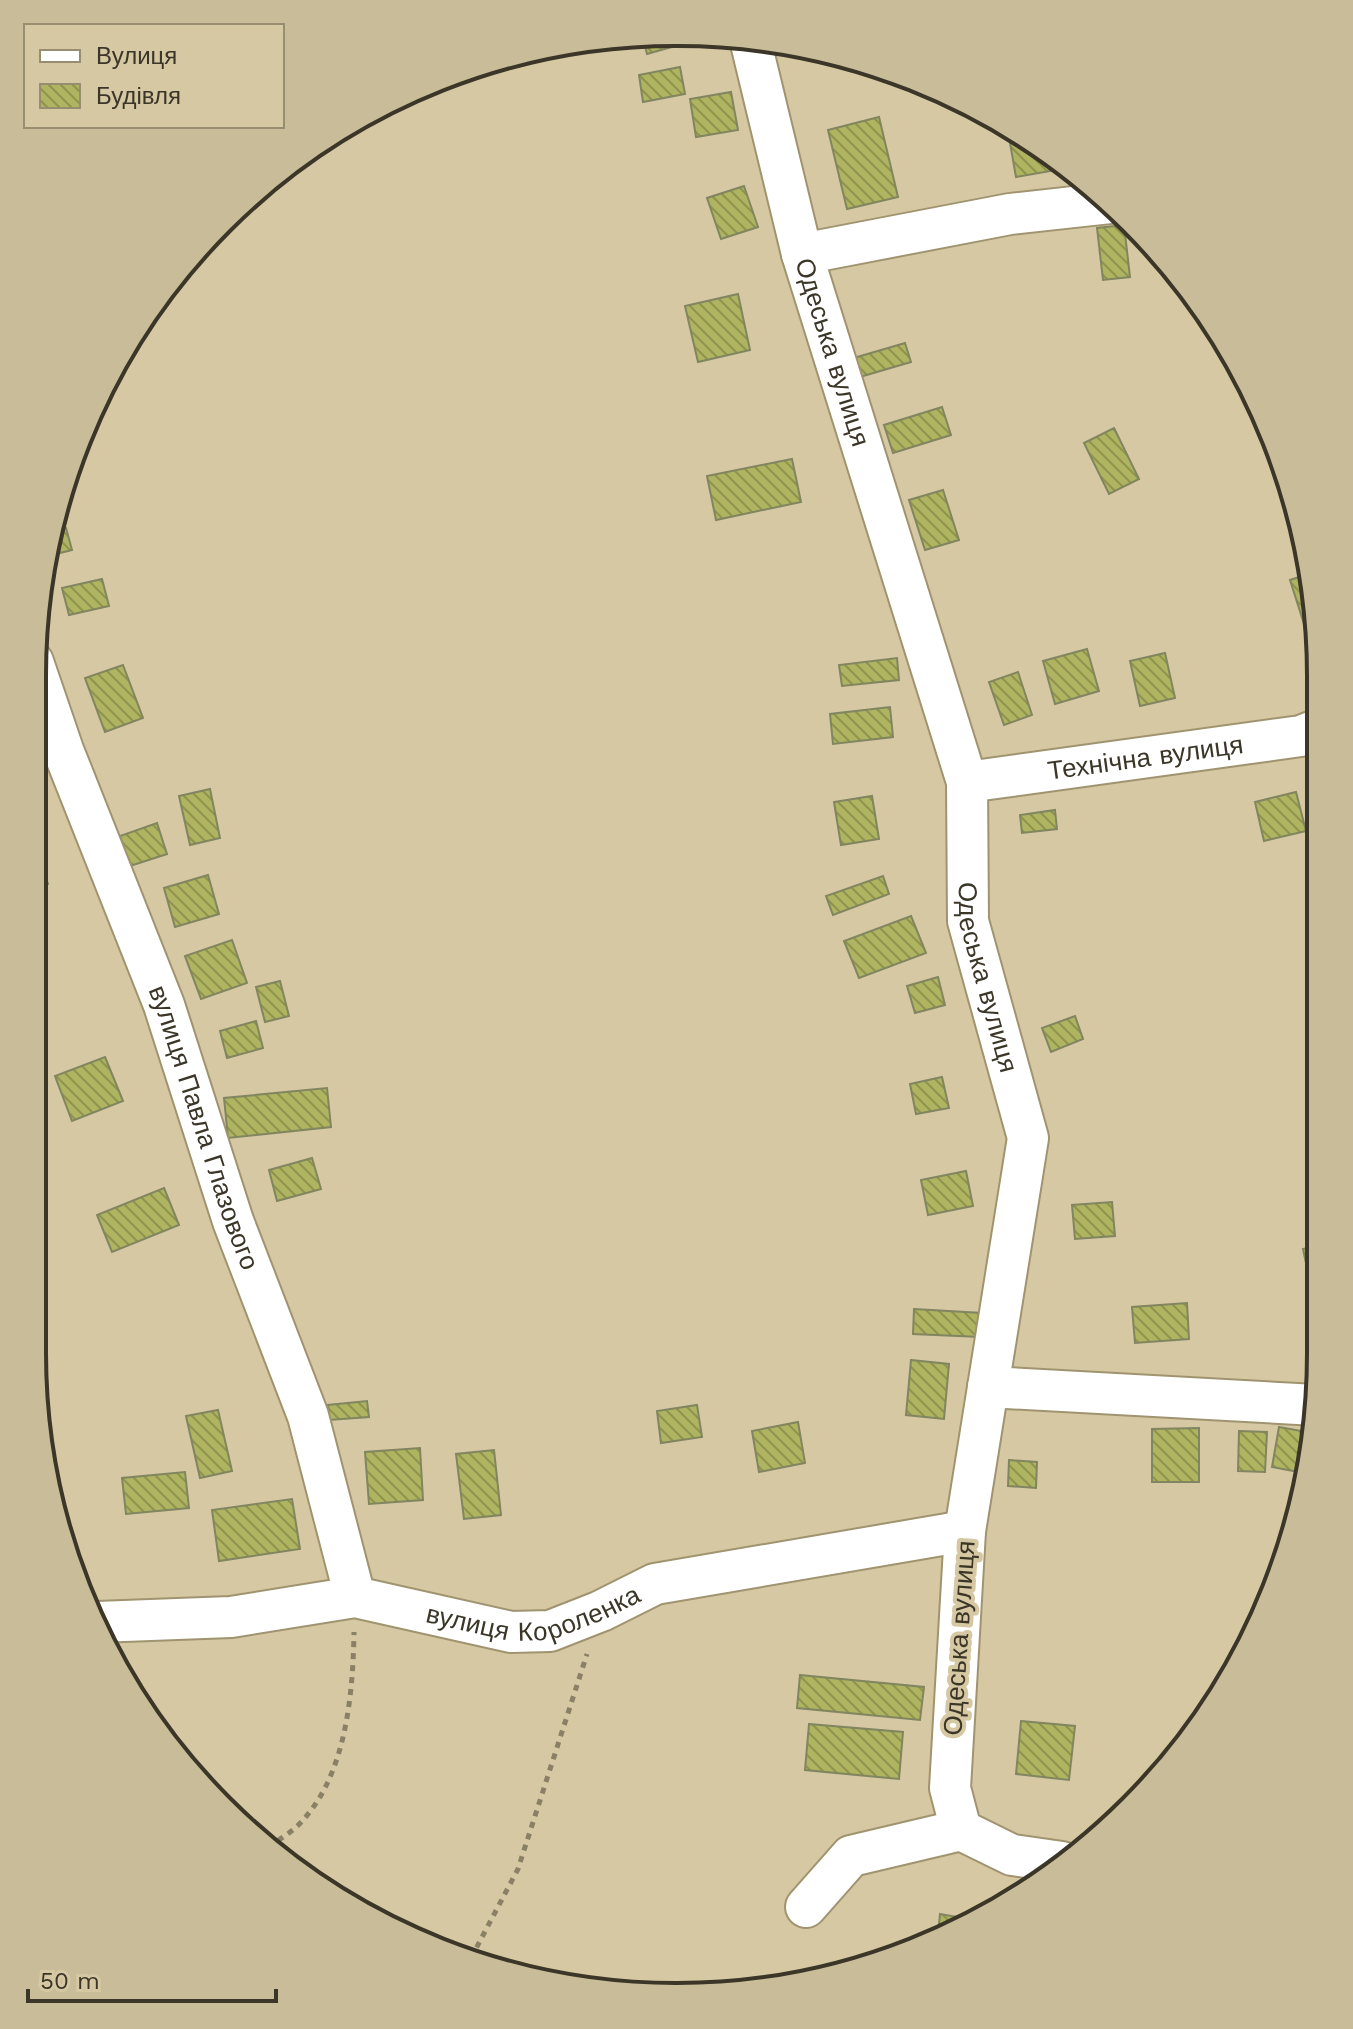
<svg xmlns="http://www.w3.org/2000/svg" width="1353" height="2029" font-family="'Work Sans',sans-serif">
  <defs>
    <pattern id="building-back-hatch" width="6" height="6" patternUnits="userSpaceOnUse" patternTransform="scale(2)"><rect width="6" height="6" fill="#aeb45f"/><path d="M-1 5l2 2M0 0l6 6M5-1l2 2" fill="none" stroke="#8f934e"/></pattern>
  </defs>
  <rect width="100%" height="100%" fill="#d5c8a3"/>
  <g fill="url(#building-back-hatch)" stroke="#818560" stroke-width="2">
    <path d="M676,32L707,37L647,54L642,35Z"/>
    <path d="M680,67L685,94L643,102L639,75Z"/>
    <path d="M731,92L738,130L696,137L690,99Z"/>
    <path d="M879,117L898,197L847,209L828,130Z"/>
    <path d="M1007,126L1034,140L1068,168L1016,177Z"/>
    <path d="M744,186L758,227L721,239L707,198Z"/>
    <path d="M1124,225L1130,277L1103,280L1097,228Z"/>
    <path d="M738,294L750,350L698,362L685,306Z"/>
    <path d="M905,343L911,362L853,379L847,360Z"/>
    <path d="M942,407L951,435L893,453L884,425Z"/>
    <path d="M1114,428L1139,479L1109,494L1084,443Z"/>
    <path d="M792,459L801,502L716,520L707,476Z"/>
    <path d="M943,490L959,540L925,550L909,500Z"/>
    <path d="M66,528L72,550L44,557L51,532Z"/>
    <path d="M1311,573L1315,620L1304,624L1290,580Z"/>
    <path d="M102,579L109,606L69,615L62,588Z"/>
    <path d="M1087,649L1099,691L1055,704L1043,661Z"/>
    <path d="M1165,653L1175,698L1140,706L1130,661Z"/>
    <path d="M897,658L899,680L842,686L839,665Z"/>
    <path d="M123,665L143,718L105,732L85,678Z"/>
    <path d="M1018,672L1032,715L1004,725L989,682Z"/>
    <path d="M890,707L893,737L833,744L830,714Z"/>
    <path d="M210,789L220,838L190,845L179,796Z"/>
    <path d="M1296,792L1306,831L1264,841L1255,802Z"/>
    <path d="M872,796L879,839L841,845L834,802Z"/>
    <path d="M1055,810L1057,829L1022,833L1020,815Z"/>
    <path d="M157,823L167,854L130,866L120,836Z"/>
    <path d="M36,852L48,884L32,890V854Z"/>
    <path d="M208,875L219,914L175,927L164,888Z"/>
    <path d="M883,876L889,894L833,915L826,896Z"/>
    <path d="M911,916L926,953L859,978L844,941Z"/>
    <path d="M232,940L247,983L201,999L185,956Z"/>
    <path d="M938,977L945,1005L915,1013L907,986Z"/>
    <path d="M280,981L289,1016L265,1022L256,987Z"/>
    <path d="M1075,1016L1083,1039L1051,1052L1042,1028Z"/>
    <path d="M256,1021L263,1048L227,1058L220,1031Z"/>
    <path d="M105,1057L123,1101L72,1121L55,1076Z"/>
    <path d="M942,1077L949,1108L916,1114L910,1084Z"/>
    <path d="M327,1088L331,1127L228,1138L224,1098Z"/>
    <path d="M312,1158L321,1189L277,1201L269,1170Z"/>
    <path d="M966,1171L973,1206L928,1215L921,1180Z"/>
    <path d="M164,1188L179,1225L112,1252L97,1215Z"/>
    <path d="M1112,1202L1115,1236L1075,1239L1072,1205Z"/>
    <path d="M1321,1245V1334L1303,1249Z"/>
    <path d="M1187,1303L1189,1339L1135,1343L1132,1307Z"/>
    <path d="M914,1309L982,1313L980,1337L913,1334Z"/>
    <path d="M911,1360L949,1364L944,1419L906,1415Z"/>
    <path d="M367,1401L369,1417L329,1420L328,1405Z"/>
    <path d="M697,1405L702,1437L661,1443L657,1411Z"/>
    <path d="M218,1410L232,1471L200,1478L186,1416Z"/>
    <path d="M798,1422L805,1463L759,1472L752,1431Z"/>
    <path d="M1279,1427L1313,1433L1309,1474L1272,1467Z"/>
    <path d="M1199,1428V1482H1152V1429Z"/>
    <path d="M1239,1431L1267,1432L1265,1472L1238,1471Z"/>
    <path d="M420,1448L423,1500L369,1504L365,1452Z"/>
    <path d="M494,1450L501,1515L464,1519L456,1454Z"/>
    <path d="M1009,1460L1037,1462L1036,1488L1008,1486Z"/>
    <path d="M185,1472L189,1508L126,1514L122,1478Z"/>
    <path d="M292,1499L300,1549L219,1561L212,1510Z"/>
    <path d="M800,1675L924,1687L920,1720L797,1708Z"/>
    <path d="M1021,1721L1075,1726L1069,1780L1016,1774Z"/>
    <path d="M809,1724L903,1732L899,1779L805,1770Z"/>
    <path d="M940,1914L969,1919V1922L938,1934Z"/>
  </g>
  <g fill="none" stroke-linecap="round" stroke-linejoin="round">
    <defs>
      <g id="minor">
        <path id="s1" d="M750,39L802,254L967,782L968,921L1028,1138L965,1531L950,1788L961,1830L1012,1855L1062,1862"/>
        <path d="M802,254L1010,214L1110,203"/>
        <path id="s2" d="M33,662L63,750L164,1005L233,1221L308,1416L355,1597"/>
        <path id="s3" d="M967,782L1301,736L1321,728"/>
        <path d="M988,1387L1316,1405"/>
        <path id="s4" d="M97,1622L231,1617L355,1597L511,1632L550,1631L601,1611L655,1584L965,1531"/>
        <path d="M806,1907L851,1856L961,1830"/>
      </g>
    </defs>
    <use href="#minor" stroke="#a09470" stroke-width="44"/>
    <g stroke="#898066" stroke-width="5" stroke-dasharray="6 6" stroke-linecap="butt">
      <path d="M268,1847C280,1839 294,1831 303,1820C346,1773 353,1694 354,1632"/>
      <path d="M471,1958L518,1869L587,1654"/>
    </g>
    <use href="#minor" stroke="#fff" stroke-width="40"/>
  </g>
  <g text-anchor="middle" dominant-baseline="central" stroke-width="8" stroke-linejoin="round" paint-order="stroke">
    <g font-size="26" fill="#3b3627" stroke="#d5c8a3">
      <text stroke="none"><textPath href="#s1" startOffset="324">Одеська вулиця</textPath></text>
      <text stroke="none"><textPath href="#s3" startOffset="180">Технічна вулиця</textPath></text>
      <text stroke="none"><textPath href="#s1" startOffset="972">Одеська вулиця</textPath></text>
      <text stroke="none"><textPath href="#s2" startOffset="496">вулиця Павла Глазового</textPath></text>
      <text stroke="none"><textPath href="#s4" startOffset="444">вулиця Короленка</textPath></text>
      <text transform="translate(959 1638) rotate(-86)">Одеська вулиця</text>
    </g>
  </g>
  <path d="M0 0H1353V2029H0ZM676 46H677A630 630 0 0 1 1307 676V1353A630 630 0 0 1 677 1983H676A630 630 0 0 1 46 1353V676A630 630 0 0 1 676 46Z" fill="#c9bc99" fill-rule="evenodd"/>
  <path fill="none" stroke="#3b3627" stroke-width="4" d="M676 46H677A630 630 0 0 1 1307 676V1353A630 630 0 0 1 677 1983H676A630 630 0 0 1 46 1353V676A630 630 0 0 1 676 46Z"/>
  <rect x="24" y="24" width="260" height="104" fill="#d5c8a3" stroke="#978e71" stroke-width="2"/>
  <rect x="40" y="50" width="40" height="12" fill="#ffffff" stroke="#978e71" stroke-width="2"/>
  <text x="96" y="64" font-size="24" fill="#3b3627">Вулиця</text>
  <rect x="40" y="84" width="40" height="24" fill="url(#building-back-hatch)" stroke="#978e71" stroke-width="2"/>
  <text x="96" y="104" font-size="24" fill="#3b3627">Будівля</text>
  <path d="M28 1989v12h248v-12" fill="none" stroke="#3b3627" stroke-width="4"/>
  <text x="40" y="1989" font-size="24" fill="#3b3627" stroke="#d5c8a3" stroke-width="6" paint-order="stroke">50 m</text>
</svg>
